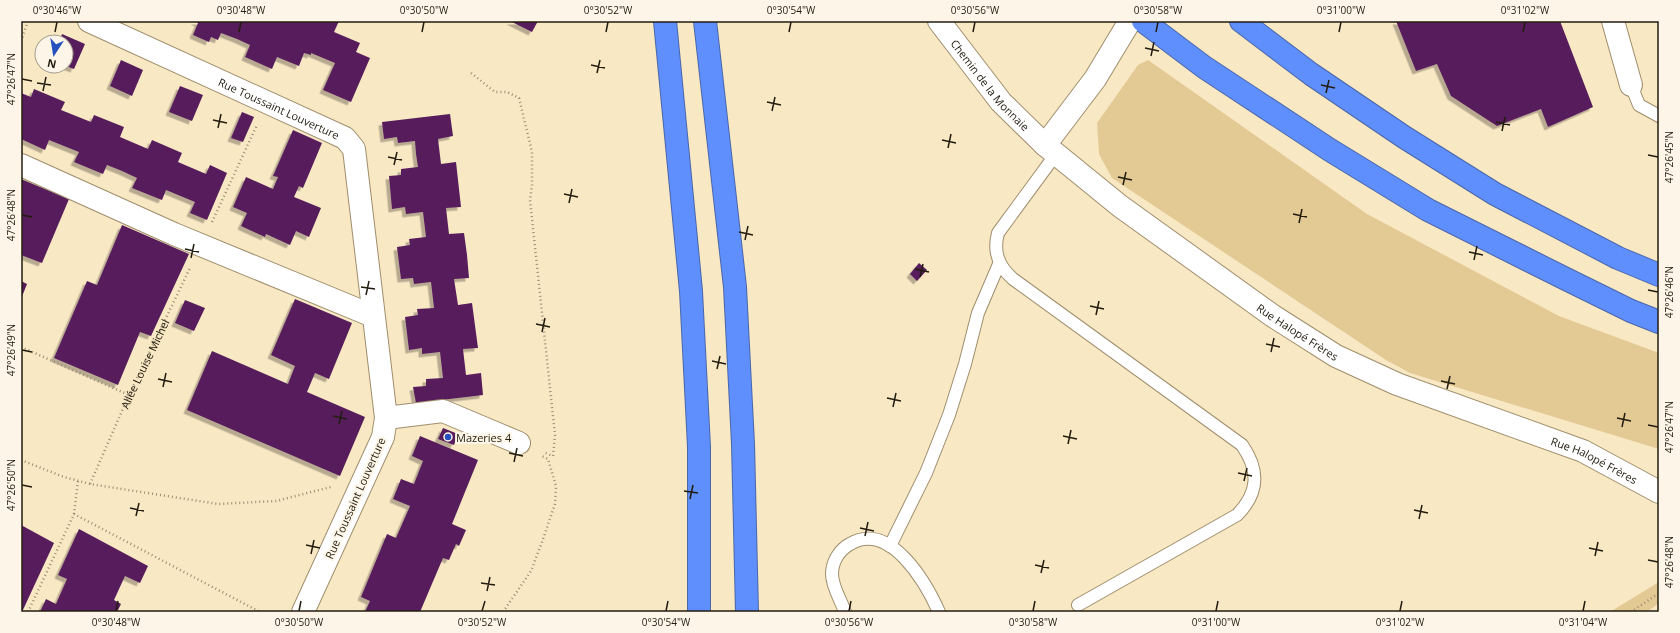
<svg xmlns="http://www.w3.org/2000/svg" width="1680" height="633" font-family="'Open Sans',sans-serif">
  <defs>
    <filter id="shadow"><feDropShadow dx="-3.5" dy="3.5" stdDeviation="0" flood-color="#0004"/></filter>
  </defs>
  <rect width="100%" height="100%" fill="#f9e8c4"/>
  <g fill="#e3c994">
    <path d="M1148,60L1367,214L1559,316L1659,353V449L1410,373L1386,360L1112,178L1099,154L1097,123L1138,65Z"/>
    <path d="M1659,582V603L1647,612H1610Z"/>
  </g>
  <g fill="#561d5b" filter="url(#shadow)">
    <path d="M194,21H339L334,32L360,43L356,52L370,58L351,102L323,90L335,63L311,53V55L304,53L299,66L277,57L272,69L245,57L250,45L237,39L221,33L218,40L211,37L209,42L193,35L198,23Z"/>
    <path d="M510,21H538L532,32Z"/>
    <path d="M1396,21H1560L1593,107L1548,127L1541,109L1497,126L1451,96L1437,64L1416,71Z"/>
    <path d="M62,34L85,44L74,69L66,66V42H59Z"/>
    <path d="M121,60L143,70L132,96L110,86Z"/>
    <path d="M180,86L203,95L192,121L169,112Z"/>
    <path d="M34,89L65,102L61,110L91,122L94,115L124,127L120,137L148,149L152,140L182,153L178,162L206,174L210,165L227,173L207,220L190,213L195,202L166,190L162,200L132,188L137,178L122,171L107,165L103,174L74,162L79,152L49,140L45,150L21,139V93L31,97Z"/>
    <path d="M242,112L254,117L243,142L231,138Z"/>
    <path d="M450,114L453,136L438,139L441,164L456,162L461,207L446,208L449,234L464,233L467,255L469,278L454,279L458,305L472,303L478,348L463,349L466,375L481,373L483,395L416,403L413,387L426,386V379L443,378L440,352L422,354V348L409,350L407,333L405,317L418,315L417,309L434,308L431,282L414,284L413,278L401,279L397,247L410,245L409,239L426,237L423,212L406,214L405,207L392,209L389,176L401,175V169L418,167L416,154L415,141L398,143L397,137L384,139L382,122Z"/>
    <path d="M293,130L322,143L303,188L299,186L294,197L321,208L309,237L296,231L290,245L266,234L265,237L241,226L247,213L233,207L246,177L273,189L278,177L273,176Z"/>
    <path d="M21,179L69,199L42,263L21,255Z"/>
    <path d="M122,225L189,254L151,336L140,332L118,385L54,358L87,281L97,285Z"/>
    <path d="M919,263L927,270L917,281L910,274Z"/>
    <path d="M21,281L27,284L21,299Z"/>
    <path d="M295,299L352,323L329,379L315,373L307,392L365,417L340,476L187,410L212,351L288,384L295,366L271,355Z"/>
    <path d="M185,300L205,308L194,331L175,323Z"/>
    <path d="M443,428L458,434L454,445L438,439Z"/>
    <path d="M420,436L478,460L452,524L466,530L459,546L456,544L449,560L443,558L420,612H365L370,601L361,597L387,534L396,538L410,506L393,499L401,479L414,484L423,461L412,456Z"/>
    <path d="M21,525L54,543L22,612H21Z"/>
    <path d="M79,529L148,566L140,583L125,576L114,600L121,604L117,612H40L46,599L56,604L67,579L58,575Z"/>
  </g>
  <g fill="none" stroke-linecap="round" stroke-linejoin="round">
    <defs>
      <g id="lane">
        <path d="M1631,85L1639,105L1659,116"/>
        <path d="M1056,154L998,233C993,252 998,266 1013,279L1242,445C1260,471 1259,493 1237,515L1078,605"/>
        <path d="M890,546L926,473L949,415L965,364L978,313L999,264"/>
        <path d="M845,612C841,600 832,587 832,574C832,562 839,550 850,544C890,520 926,583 939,612"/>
      </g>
      <g id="street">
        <path id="s2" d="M89,21L345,138L354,149L386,418L383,437L303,612"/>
        <path d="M1613,21L1631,85"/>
        <path d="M21,165L174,234L373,316"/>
        <path d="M386,418L443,411L519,443"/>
      </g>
      <g id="secondary">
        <path id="s3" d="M939,21L1001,102L1045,145L1120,206L1273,316L1336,356L1397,384L1583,451L1659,492"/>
        <path d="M1045,145L1095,79L1130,21"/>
      </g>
      <g id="highway">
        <path d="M665,21L691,291L699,447V612"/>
        <path d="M705,21L735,287L743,444L747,612"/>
        <path d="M1143,21L1204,67L1330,150L1428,210L1568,280L1631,311L1659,322"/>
        <path d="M1241,21L1311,74L1404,137L1495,194L1618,258L1659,275"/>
      </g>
    </defs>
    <use href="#lane" stroke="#9f8e6d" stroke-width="14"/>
    <use href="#street" stroke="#9f8e6d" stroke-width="24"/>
    <use href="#secondary" stroke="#9f8e6d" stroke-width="24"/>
    <use href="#highway" stroke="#4a67aa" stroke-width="24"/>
    <g stroke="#998d73" stroke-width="2.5" stroke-dasharray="1 3" stroke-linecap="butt">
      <path d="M21,41L28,21"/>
      <path d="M471,73L495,92H507L519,98L532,152V185L530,200L555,435L553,456L543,452"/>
      <path d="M212,222L257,125"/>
      <path d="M21,347L129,395"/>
      <path d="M21,460L64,477L90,484L218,504L276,501L331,487"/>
      <path id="s1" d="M90,484L129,395L190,268"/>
      <path d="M74,514L78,481"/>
      <path d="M28,612L74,514L260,612"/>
      <path d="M503,612L531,571L542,542L555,504L556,486L548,459L540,455"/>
      <path d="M1631,612L1659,593"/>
    </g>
    <use href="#lane" stroke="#fff" stroke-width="12"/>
    <use href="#street" stroke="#fff" stroke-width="22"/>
    <use href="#secondary" stroke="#fff" stroke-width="22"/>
    <use href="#highway" stroke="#5f8ffd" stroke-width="22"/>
  </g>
  <path fill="none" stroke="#221c0f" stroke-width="1.5" d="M55,32L57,22M239,32L241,22M422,32L424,22M606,32L608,22M789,32L791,22M973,32L975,22M1156,32L1158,22M1339,32L1341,22M1523,32L1525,22M1145,48L1159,51M1151,56L1154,42M591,65L605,68M597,73L600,60M22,79L32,81M37,83L51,85M1321,85L1335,88M43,91L46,77M1326,93L1329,80M767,102L781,105M772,111L775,97M213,120L227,123M1496,122L1510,125M218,128L221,114M1502,131L1505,117M942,140L956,143M948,148L951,134M1648,155L1658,157M388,157L402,160M394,165L397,152M1118,177L1132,180M1123,185L1126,172M564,194L578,197M569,203L572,189M1293,214L1307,217M22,215L32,217M1299,223L1302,209M739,232L753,235M745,240L748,226M185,249L199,252M1469,252L1483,255M191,258L194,244M1474,260L1477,246M915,269L929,272M920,277L923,264M361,287L375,289M1648,290L1658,292M366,295L369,281M1090,306L1104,309M1096,315L1099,301M536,324L550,327M542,332L545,318M1266,344L1280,347M22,350L32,352M1271,352L1274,338M712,361L726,364M717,369L720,356M158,379L172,382M1441,381L1455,384M163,387L166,373M1447,389L1450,376M887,398L901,401M893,407L896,393M333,416L347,419M1617,418L1631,421M339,424L342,411M1648,425L1658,427M1622,427L1625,413M1063,436L1077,439M1068,444L1071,430M509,453L523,456M514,462L517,448M1238,473L1252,476M1244,481L1247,468M22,485L32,487M684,491L698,493M690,499L693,485M130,508L144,511M1414,510L1428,513M136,516L139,503M1419,519L1422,505M860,528L874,531M865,536L868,522M306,545L320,548M1589,548L1603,551M311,554L314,540M1595,556L1598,542M1648,560L1658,562M1035,565L1049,568M1041,573L1044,560M481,583L495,585M487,591L490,577M116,611L118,601M299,611L301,601M482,611L485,601M666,611L668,601M849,611L851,601M1033,611L1035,601M1216,611L1218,601M1400,611L1402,601M1583,611L1585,601"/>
  <circle fill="#2650be" stroke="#fdf6e8" stroke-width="1.5" cx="448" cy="437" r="4"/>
  <g text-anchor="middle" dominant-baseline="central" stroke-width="4" stroke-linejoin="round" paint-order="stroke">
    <g font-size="11" fill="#221c0f" stroke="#fdf6e8">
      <text stroke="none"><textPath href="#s3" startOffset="82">Chemin de la Monnaie</textPath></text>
      <text stroke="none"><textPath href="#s2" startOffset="209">Rue Toussaint Louverture</textPath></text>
      <text stroke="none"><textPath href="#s3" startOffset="478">Rue Halopé Frères</textPath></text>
      <text stroke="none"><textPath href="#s1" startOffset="132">Allée Louise Michel</textPath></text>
      <text stroke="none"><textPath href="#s3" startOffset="802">Rue Halopé Frères</textPath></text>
      <text transform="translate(355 498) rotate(-66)">Rue Toussaint Louverture</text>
    </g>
    <g font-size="11" fill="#221c0f" stroke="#fdf6e8" text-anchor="start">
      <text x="456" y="437">Mazeries 4</text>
    </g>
  </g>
  <rect width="1680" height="633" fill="none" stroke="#fdf6e8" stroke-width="44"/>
  <g transform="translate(54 54) rotate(192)"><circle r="19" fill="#fdf6e8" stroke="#a59f91"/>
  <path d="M0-3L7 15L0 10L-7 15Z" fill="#2650be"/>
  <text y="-6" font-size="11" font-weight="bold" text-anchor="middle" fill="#221c0f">N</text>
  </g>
  <rect x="22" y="22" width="1636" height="589" fill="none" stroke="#221c0f" stroke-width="1.5"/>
  <g font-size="10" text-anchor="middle" fill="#221c0f">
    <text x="57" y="14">0°30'46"W</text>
    <text x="241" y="14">0°30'48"W</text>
    <text x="424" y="14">0°30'50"W</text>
    <text x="608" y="14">0°30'52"W</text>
    <text x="791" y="14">0°30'54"W</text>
    <text x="975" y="14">0°30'56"W</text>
    <text x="1158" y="14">0°30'58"W</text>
    <text x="1341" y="14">0°31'00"W</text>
    <text x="1525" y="14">0°31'02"W</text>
    <text transform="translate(11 79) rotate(-90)" y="4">47°26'47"N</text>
    <text transform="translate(1669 157) rotate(-90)" y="4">47°26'45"N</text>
    <text transform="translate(11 215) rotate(-90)" y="4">47°26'48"N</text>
    <text transform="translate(1669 292) rotate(-90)" y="4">47°26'46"N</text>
    <text transform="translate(11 350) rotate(-90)" y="4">47°26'49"N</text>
    <text transform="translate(1669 427) rotate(-90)" y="4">47°26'47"N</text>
    <text transform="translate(11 485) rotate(-90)" y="4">47°26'50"N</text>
    <text transform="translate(1669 562) rotate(-90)" y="4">47°26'48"N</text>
    <text x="116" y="626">0°30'48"W</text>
    <text x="299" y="626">0°30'50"W</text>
    <text x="482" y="626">0°30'52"W</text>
    <text x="666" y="626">0°30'54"W</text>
    <text x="849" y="626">0°30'56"W</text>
    <text x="1033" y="626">0°30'58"W</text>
    <text x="1216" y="626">0°31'00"W</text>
    <text x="1400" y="626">0°31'02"W</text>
    <text x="1583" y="626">0°31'04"W</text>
  </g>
</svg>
